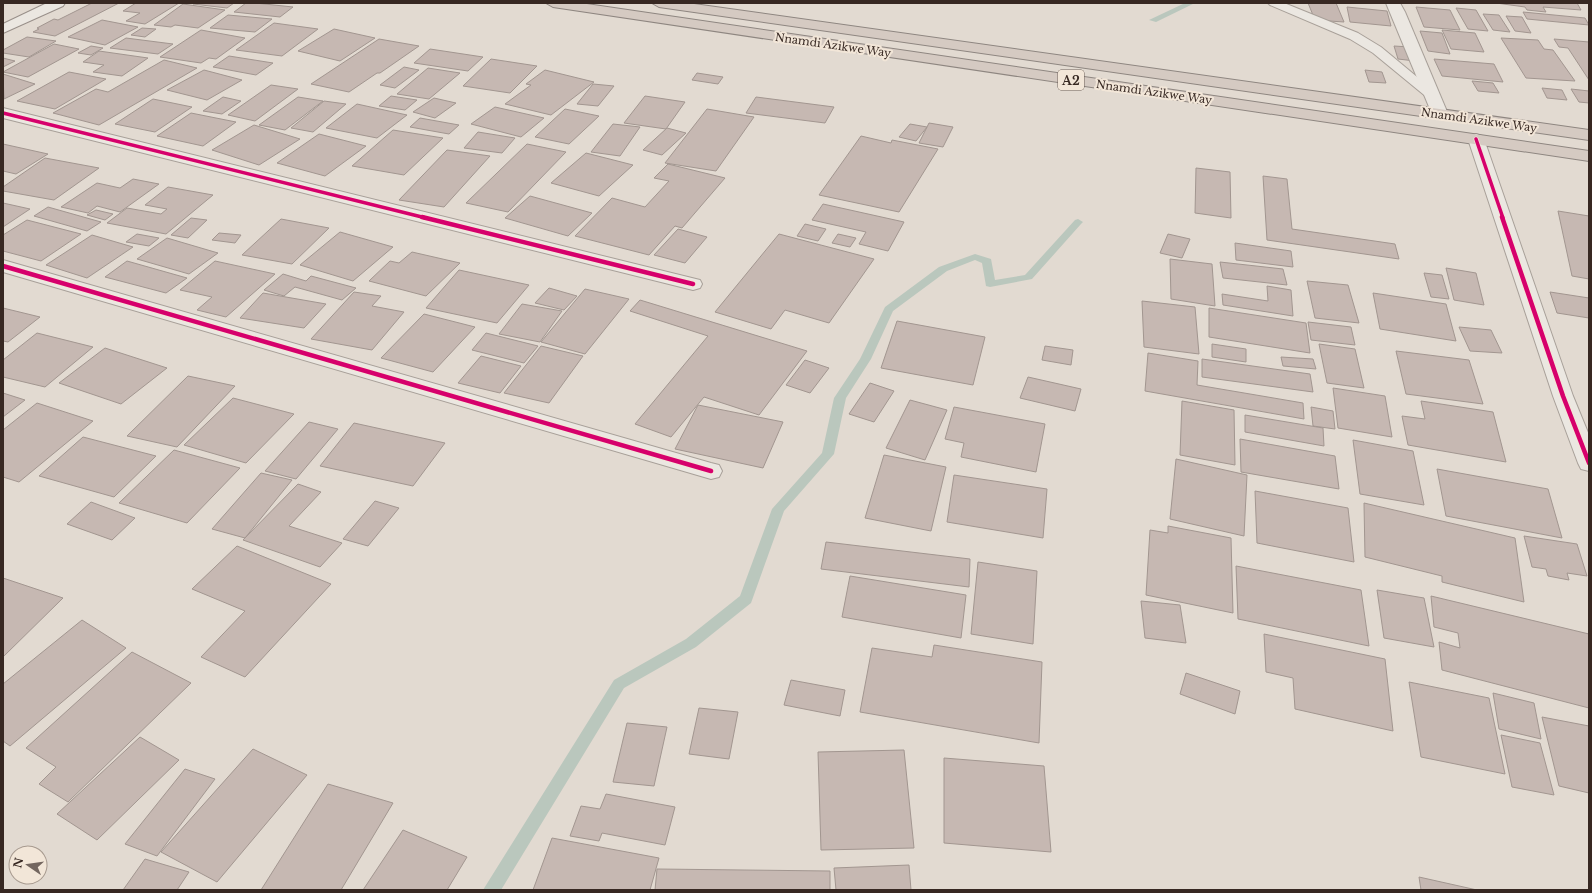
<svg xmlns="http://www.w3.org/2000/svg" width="1592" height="893" font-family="'Libre Baskerville',serif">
  <rect width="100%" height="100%" fill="#e2dad1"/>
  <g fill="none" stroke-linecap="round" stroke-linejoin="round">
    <g fill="#bac7bd" fill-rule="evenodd">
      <path d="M1185,3H1195L1156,22L1149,20Z"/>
      <path d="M1078,219L1083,222L1081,224L1032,279L990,287L986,286L982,263L975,260L947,271L893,311L871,359L846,398L834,454L784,511L751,603L696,647L624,688L501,890H483L614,680L686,639L740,596L772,509L822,453L834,398L860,359L885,307L939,267L975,254L991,259L995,280L1025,275L1075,220Z"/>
    </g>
  </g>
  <g fill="#c6b8b2" stroke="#a29690">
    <path d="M92,3H119L55,36L33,32L39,29L37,28L54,19L58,20Z"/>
    <path d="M136,3H179L145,24L126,21L140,13L123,11Z"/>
    <path d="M195,3H234L227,8L193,4Z"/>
    <path d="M246,3H255L293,7L280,17L234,12Z"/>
    <path d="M1308,3H1336L1344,22L1315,20Z"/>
    <path d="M1496,3H1577L1581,10L1543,7L1546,12L1527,10L1525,7Z"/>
    <path d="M183,4L225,10L198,28L175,25L171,27L154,25Z"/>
    <path d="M1347,7L1387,11L1391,26L1350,22Z"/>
    <path d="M1416,7L1450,10L1460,30L1424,27Z"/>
    <path d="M1456,8L1476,10L1488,31L1468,29Z"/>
    <path d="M1523,12L1585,18L1589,25L1527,19Z"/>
    <path d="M1483,14L1499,15L1510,32L1493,30Z"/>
    <path d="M228,15L272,19L255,32L210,28Z"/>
    <path d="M1506,16L1522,17L1531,33L1515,31Z"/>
    <path d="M102,20L138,27L105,45L68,37Z"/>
    <path d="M274,23L318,29L282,56L236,50Z"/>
    <path d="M142,28L156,29L145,37L131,35Z"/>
    <path d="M334,29L375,38L340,61L298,51Z"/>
    <path d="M201,30L245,38L216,59L209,58L201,63L160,57Z"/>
    <path d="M1442,30L1475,33L1484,52L1451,49Z"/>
    <path d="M1420,31L1442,33L1450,54L1428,51Z"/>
    <path d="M27,37L56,41L29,57L3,53V50Z"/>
    <path d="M126,38L173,44L158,54L110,48Z"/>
    <path d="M1501,38L1538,40L1544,49L1553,50L1575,81L1526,78Z"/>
    <path d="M379,39L419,46L380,73H377L349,92L311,84Z"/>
    <path d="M1554,39L1589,42V80L1568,48L1559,47Z"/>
    <path d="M54,44L79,49L28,77L3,72Z"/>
    <path d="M91,46L103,48L91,55L78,53Z"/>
    <path d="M1394,46L1410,47L1415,61L1398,59Z"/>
    <path d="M430,49L483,57L468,71L414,63Z"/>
    <path d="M99,51L148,58L122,76L93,72L104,65L83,62Z"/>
    <path d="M229,56L273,63L256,75L213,67Z"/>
    <path d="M3,58L15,61L3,67Z"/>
    <path d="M491,59L537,66L510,93L463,86Z"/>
    <path d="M1434,59L1494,64L1503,82L1442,76Z"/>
    <path d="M164,60L197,68L99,125L53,113L96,89L108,92Z"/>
    <path d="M404,67L419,70L395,88L380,85Z"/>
    <path d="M428,68L460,73L429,99L397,94Z"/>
    <path d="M204,70L242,80L207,100L167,90Z"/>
    <path d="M545,70L594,82L551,115L505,104L531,85L526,84Z"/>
    <path d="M1365,70L1382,72L1386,83L1369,82Z"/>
    <path d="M69,72L106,79L55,109L17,101Z"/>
    <path d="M697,73L723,77L718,84L692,80Z"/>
    <path d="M3,74L35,84L4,99Z"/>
    <path d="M1472,81L1493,83L1499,93L1478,91Z"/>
    <path d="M593,84L614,86L598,106L577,104Z"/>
    <path d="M271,85L298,89L255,121L228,115Z"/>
    <path d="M1542,88L1562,90L1567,100L1547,98Z"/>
    <path d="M1571,89L1589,91V103L1579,102Z"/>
    <path d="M391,96L417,100L405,110L379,106Z"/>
    <path d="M645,96L685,102L666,129L624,123Z"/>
    <path d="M223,97L241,101L222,114L203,111Z"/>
    <path d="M298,97L323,101L285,130L259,125Z"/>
    <path d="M756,97L834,107L825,123L746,113Z"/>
    <path d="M434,98L456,103L435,118L413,112Z"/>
    <path d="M153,99L192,107L155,132L115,124Z"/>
    <path d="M324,101L346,104L313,132L291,128Z"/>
    <path d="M357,104L407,115L377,138L326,128Z"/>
    <path d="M495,107L544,118L521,137L471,124Z"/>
    <path d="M565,109L599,116L569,144L535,137Z"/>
    <path d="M707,109L754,117L716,171L665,163Z"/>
    <path d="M191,113L236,122L203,146L157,136Z"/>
    <path d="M420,118L459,125L449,134L410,127Z"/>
    <path d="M929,123L953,127L943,147L919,143Z"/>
    <path d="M613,124L640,127L620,156L591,152Z"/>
    <path d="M910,124L927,127L916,141L899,137Z"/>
    <path d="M254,125L300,139L259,165L212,150Z"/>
    <path d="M667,128L686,133L662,155L643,150Z"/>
    <path d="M393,130L443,138L404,175L352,166Z"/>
    <path d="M478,132L515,138L502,153L464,148Z"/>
    <path d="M319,134L366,146L325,176L277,163Z"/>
    <path d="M861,136L891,143L892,140L938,149L899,212L819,195Z"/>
    <path d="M3,144L48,154L16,174L3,171Z"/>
    <path d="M527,144L566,152L508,212L466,203Z"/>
    <path d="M447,150L490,156L444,207L399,200Z"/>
    <path d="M586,153L633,165L599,196L551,183Z"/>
    <path d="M45,158L99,168L54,200L3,191V187Z"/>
    <path d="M668,164L725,178L682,228L675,226L649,255L575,236L612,198L645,207L669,181L654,178Z"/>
    <path d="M1196,168L1230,172L1231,218L1195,213Z"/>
    <path d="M1263,176L1287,179L1292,229L1395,244L1399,259L1267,240Z"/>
    <path d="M133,179L159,184L120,212L97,206L88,213L61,207L97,183L120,188Z"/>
    <path d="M168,187L213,195L166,234L107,223L127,208L161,214L167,209L145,205Z"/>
    <path d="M530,196L592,213L568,236L505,218Z"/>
    <path d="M3,203L30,209L3,227Z"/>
    <path d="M823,204L904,222L888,251L859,244L866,232L812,220Z"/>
    <path d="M48,207L101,222L87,231L34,216Z"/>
    <path d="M96,210L113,214L105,220L87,215Z"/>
    <path d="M1558,211L1589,216V279L1572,276Z"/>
    <path d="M191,218L207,220L188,238L171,235Z"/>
    <path d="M281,219L329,228L292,264L242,255Z"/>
    <path d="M27,220L81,234L41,261L3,251V235Z"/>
    <path d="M805,224L826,229L818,241L797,236Z"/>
    <path d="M678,229L707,237L685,263L654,255Z"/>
    <path d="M340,232L393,247L353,281L300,265Z"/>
    <path d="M219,233L241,235L235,243L212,240Z"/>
    <path d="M137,234L159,238L149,246L126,242Z"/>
    <path d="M779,234L874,259L829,323L785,310L771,329L715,312Z"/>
    <path d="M838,234L856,238L850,247L832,243Z"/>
    <path d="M1168,234L1190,239L1182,258L1160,253Z"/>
    <path d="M92,235L133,247L87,278L46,265Z"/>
    <path d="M167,238L218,253L189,274L137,259Z"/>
    <path d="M1235,243L1291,251L1293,267L1236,260Z"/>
    <path d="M412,252L460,263L426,296L369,281L390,261L399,263Z"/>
    <path d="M1170,259L1212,264L1215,306L1171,299Z"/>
    <path d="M127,261L187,278L166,293L105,277Z"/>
    <path d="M215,261L275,274L226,317L197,310L212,297L180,290Z"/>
    <path d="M1220,262L1283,269L1287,285L1223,278Z"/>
    <path d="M1446,268L1476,273L1484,305L1454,300Z"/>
    <path d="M459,270L529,285L497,323L426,308Z"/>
    <path d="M1424,273L1442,275L1449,299L1431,297Z"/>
    <path d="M283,274L306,281L311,276L356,288L342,300L295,287L284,296L264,290Z"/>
    <path d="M1307,281L1348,285L1359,323L1315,318Z"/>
    <path d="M1267,286L1291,290L1293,316L1223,305L1222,294L1268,301Z"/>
    <path d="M549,288L577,296L564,310L535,303Z"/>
    <path d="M585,289L629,299L585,354L541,342Z"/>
    <path d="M354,292L381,296L372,306L404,312L372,350L311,339Z"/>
    <path d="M1550,292L1589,298V318L1557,313Z"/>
    <path d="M263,293L326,304L304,328L240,318Z"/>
    <path d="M1373,293L1446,304L1456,341L1380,329Z"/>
    <path d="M640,300L807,351L759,415L704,397L671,437L635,424L708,336L630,311Z"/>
    <path d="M1142,301L1195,307L1199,354L1144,347Z"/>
    <path d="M522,304L562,311L540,342L499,334Z"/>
    <path d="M3,308L40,317L8,342L3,341Z"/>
    <path d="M1209,308L1306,323L1310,353L1209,337Z"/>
    <path d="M424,314L475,327L433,372L381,358Z"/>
    <path d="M897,321L985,337L973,385L881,368Z"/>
    <path d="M1308,322L1351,327L1355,345L1311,340Z"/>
    <path d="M1459,327L1491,330L1502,353L1470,351Z"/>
    <path d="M37,333L93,347L45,387L3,377V360Z"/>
    <path d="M486,333L538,346L524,363L472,350Z"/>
    <path d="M1212,344L1246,349V362L1212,357Z"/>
    <path d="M1319,344L1355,349L1364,388L1327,383Z"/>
    <path d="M541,346L583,356L549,403L504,393Z"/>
    <path d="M1045,346L1073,350L1071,365L1042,360Z"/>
    <path d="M105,348L167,368L121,404L59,383Z"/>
    <path d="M1396,351L1469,360L1483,404L1406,394Z"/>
    <path d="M1148,353L1198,361L1197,385L1303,403L1304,419L1145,391Z"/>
    <path d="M481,356L521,366L500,393L458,383Z"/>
    <path d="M1281,357L1313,359L1316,369L1283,366Z"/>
    <path d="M1202,359L1310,374L1313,392L1202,377Z"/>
    <path d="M805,360L829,368L810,393L786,385Z"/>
    <path d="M188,376L235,386L177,447L127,436Z"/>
    <path d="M1028,377L1081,389L1075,411L1020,398Z"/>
    <path d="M870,383L894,391L874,422L849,414Z"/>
    <path d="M1333,388L1385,396L1392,437L1338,428Z"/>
    <path d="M3,393L25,400L3,417Z"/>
    <path d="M233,398L294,414L246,463L184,445Z"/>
    <path d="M910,400L947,410L925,460L886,448Z"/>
    <path d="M1182,401L1234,410L1235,465L1180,455Z"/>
    <path d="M1421,401L1493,412L1506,462L1408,445L1402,416L1425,419Z"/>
    <path d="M37,403L93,421L19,482L3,477V430Z"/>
    <path d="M698,405L783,422L763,468L675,449Z"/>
    <path d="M954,407L1045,424L1036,472L961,457L964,443L945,439Z"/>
    <path d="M1311,407L1333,411L1335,429L1313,426Z"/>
    <path d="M1245,415L1323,428L1324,446L1245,432Z"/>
    <path d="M309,422L338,429L296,479L265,471Z"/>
    <path d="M354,423L445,443L413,486L320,466Z"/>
    <path d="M83,437L156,456L114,497L39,476Z"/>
    <path d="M1240,439L1335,456L1339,489L1241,472Z"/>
    <path d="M1353,440L1413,451L1424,505L1360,494Z"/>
    <path d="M174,450L240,468L187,523L119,503Z"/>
    <path d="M884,455L946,467L931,531L865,518Z"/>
    <path d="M1176,459L1247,475L1244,536L1170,519Z"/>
    <path d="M1437,469L1548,489L1562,538L1446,516Z"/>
    <path d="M261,473L292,480L245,538L212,529Z"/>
    <path d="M954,475L1047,489L1043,538L947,522Z"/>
    <path d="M298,484L321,492L289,526L342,543L320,567L243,540Z"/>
    <path d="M1255,491L1348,508L1354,562L1257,543Z"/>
    <path d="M375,501L399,508L368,546L343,539Z"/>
    <path d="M91,502L135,518L112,540L67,524Z"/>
    <path d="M1364,503L1515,538L1524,602L1442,582V576L1365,557Z"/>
    <path d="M1168,526L1231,538L1233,613L1146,595L1150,530L1168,533Z"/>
    <path d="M1524,536L1577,544L1587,576L1567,573L1569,580L1548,576L1546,569L1532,567Z"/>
    <path d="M826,542L970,559L969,587L821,569Z"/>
    <path d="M237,546L331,584L245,677L201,657L245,611L192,589Z"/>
    <path d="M978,562L1037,571L1033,644L971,634Z"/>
    <path d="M1236,566L1361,590L1369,646L1238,619Z"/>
    <path d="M850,576L966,595L961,638L842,617Z"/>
    <path d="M3,578L63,598L3,657Z"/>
    <path d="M1377,590L1424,598L1434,647L1384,638Z"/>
    <path d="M1431,596L1589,634V708L1442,670L1439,642L1460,648L1458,633L1434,627Z"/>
    <path d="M1141,601L1180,605L1186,643L1145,638Z"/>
    <path d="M82,620L126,648L10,746L3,741V684Z"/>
    <path d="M1264,634L1385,659L1393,731L1295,709L1293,678L1266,672Z"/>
    <path d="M934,645L1042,662L1039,743L860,712L872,648L932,657Z"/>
    <path d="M132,652L191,683L68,802L39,784L56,767L26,748Z"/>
    <path d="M1186,673L1240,691L1235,714L1180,694Z"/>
    <path d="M791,680L845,690L840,716L784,705Z"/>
    <path d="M1409,682L1489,698L1505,774L1421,757Z"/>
    <path d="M1493,693L1534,703L1541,739L1499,729Z"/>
    <path d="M699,708L738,712L729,759L689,754Z"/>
    <path d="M1542,717L1589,726V793L1559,786Z"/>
    <path d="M627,723L667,727L654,786L613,782Z"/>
    <path d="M1501,735L1540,743L1554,795L1512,787Z"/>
    <path d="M140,737L179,760L97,840L57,814Z"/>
    <path d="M253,749L307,775L217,882L161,852Z"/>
    <path d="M904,750L914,848L821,850L818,752Z"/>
    <path d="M944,758L1044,766L1051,852L944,843Z"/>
    <path d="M185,769L215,779L157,856L125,844Z"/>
    <path d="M328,784L393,803L341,890H261Z"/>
    <path d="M606,794L675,807L665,845L602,833L599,841L570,836L581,806L600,809Z"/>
    <path d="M403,830L467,857L447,890H363Z"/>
    <path d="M552,838L659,858L650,890H533Z"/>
    <path d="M145,859L189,872L177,890H123Z"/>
    <path d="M909,865L911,890H836L834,868Z"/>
    <path d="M657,869L830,871V890H655Z"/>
    <path d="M1419,877L1477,890H1421Z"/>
  </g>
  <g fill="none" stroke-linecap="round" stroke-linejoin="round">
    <defs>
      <path id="lane" d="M1268,3H1284L1358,33L1381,47L1440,96L1434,100L1429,99L1373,53L1350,39L1270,5Z"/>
      <g id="street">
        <path d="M1386,3H1400L1405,12L1448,114L1445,117H1435L1432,114Z"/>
        <path d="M3,108L700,280L702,284L700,288L693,290L3,118Z"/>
        <path d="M1476,134L1482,136L1484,139L1573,396L1589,435V471L1581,469L1578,463L1553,396L1468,139L1470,136Z"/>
        <path d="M3,260L711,463L719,465L722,471L719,477L711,479L3,272Z"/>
      </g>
      <path id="secondary" d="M47,3H65L63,6L3,33V24Z"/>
      <g id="highway">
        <path d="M546,3H580L1589,151V161L553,7Z"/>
        <path d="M652,3H687L1589,130V140L659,7Z"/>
      </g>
    </defs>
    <use href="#lane" stroke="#a8a099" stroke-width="2"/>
    <use href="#street" stroke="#a8a099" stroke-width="2"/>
    <use href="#secondary" stroke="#988f89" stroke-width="2"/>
    <use href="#highway" stroke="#8e8680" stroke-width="2"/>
    <use href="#lane" fill="#ebe7e1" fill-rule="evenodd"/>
    <use href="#street" fill="#ebe7e1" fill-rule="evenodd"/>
    <use href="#secondary" fill="#ebe7e1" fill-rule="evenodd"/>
    <use href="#highway" fill="#d5cac2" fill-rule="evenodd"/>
    <defs>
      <g id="cycleway-far1">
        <path d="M3,113L426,218"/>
        <path d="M1476,139L1503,218"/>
      </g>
      <g id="cycleway">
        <path d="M422,217L693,284"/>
        <path d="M1502,217L1563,396L1589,463"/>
        <path d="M3,266L711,471"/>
      </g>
    </defs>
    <use href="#cycleway-far1" stroke="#f2e6d8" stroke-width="5"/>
    <use href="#cycleway" stroke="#f2e6d8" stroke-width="7"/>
    <use href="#cycleway-far1" stroke="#d6006c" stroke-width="3.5"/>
    <use href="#cycleway" stroke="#d6006c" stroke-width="4.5"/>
  </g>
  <g text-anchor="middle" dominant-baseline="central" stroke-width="4" stroke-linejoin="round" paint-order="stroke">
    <g font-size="11" fill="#372822" stroke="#f2e6d8">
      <text transform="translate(833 45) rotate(8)">Nnamdi Azikwe Way</text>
      <text transform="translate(1154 92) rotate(8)">Nnamdi Azikwe Way</text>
      <text transform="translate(1479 120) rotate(8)">Nnamdi Azikwe Way</text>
    </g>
    <rect fill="#f2e6d8" stroke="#6f6159" stroke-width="1" x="1058" y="70" width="26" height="20" rx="3"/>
    <g font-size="12" font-weight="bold" fill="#372822">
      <text x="1071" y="80">A2</text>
    </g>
  </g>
  <rect width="1592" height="893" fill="none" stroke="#372822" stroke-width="8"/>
  <g transform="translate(28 865) rotate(283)"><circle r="19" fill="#f2e6d8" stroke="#a79a8f"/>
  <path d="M0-3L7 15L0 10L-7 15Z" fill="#73665f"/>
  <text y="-6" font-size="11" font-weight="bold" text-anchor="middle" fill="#372822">N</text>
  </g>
</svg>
